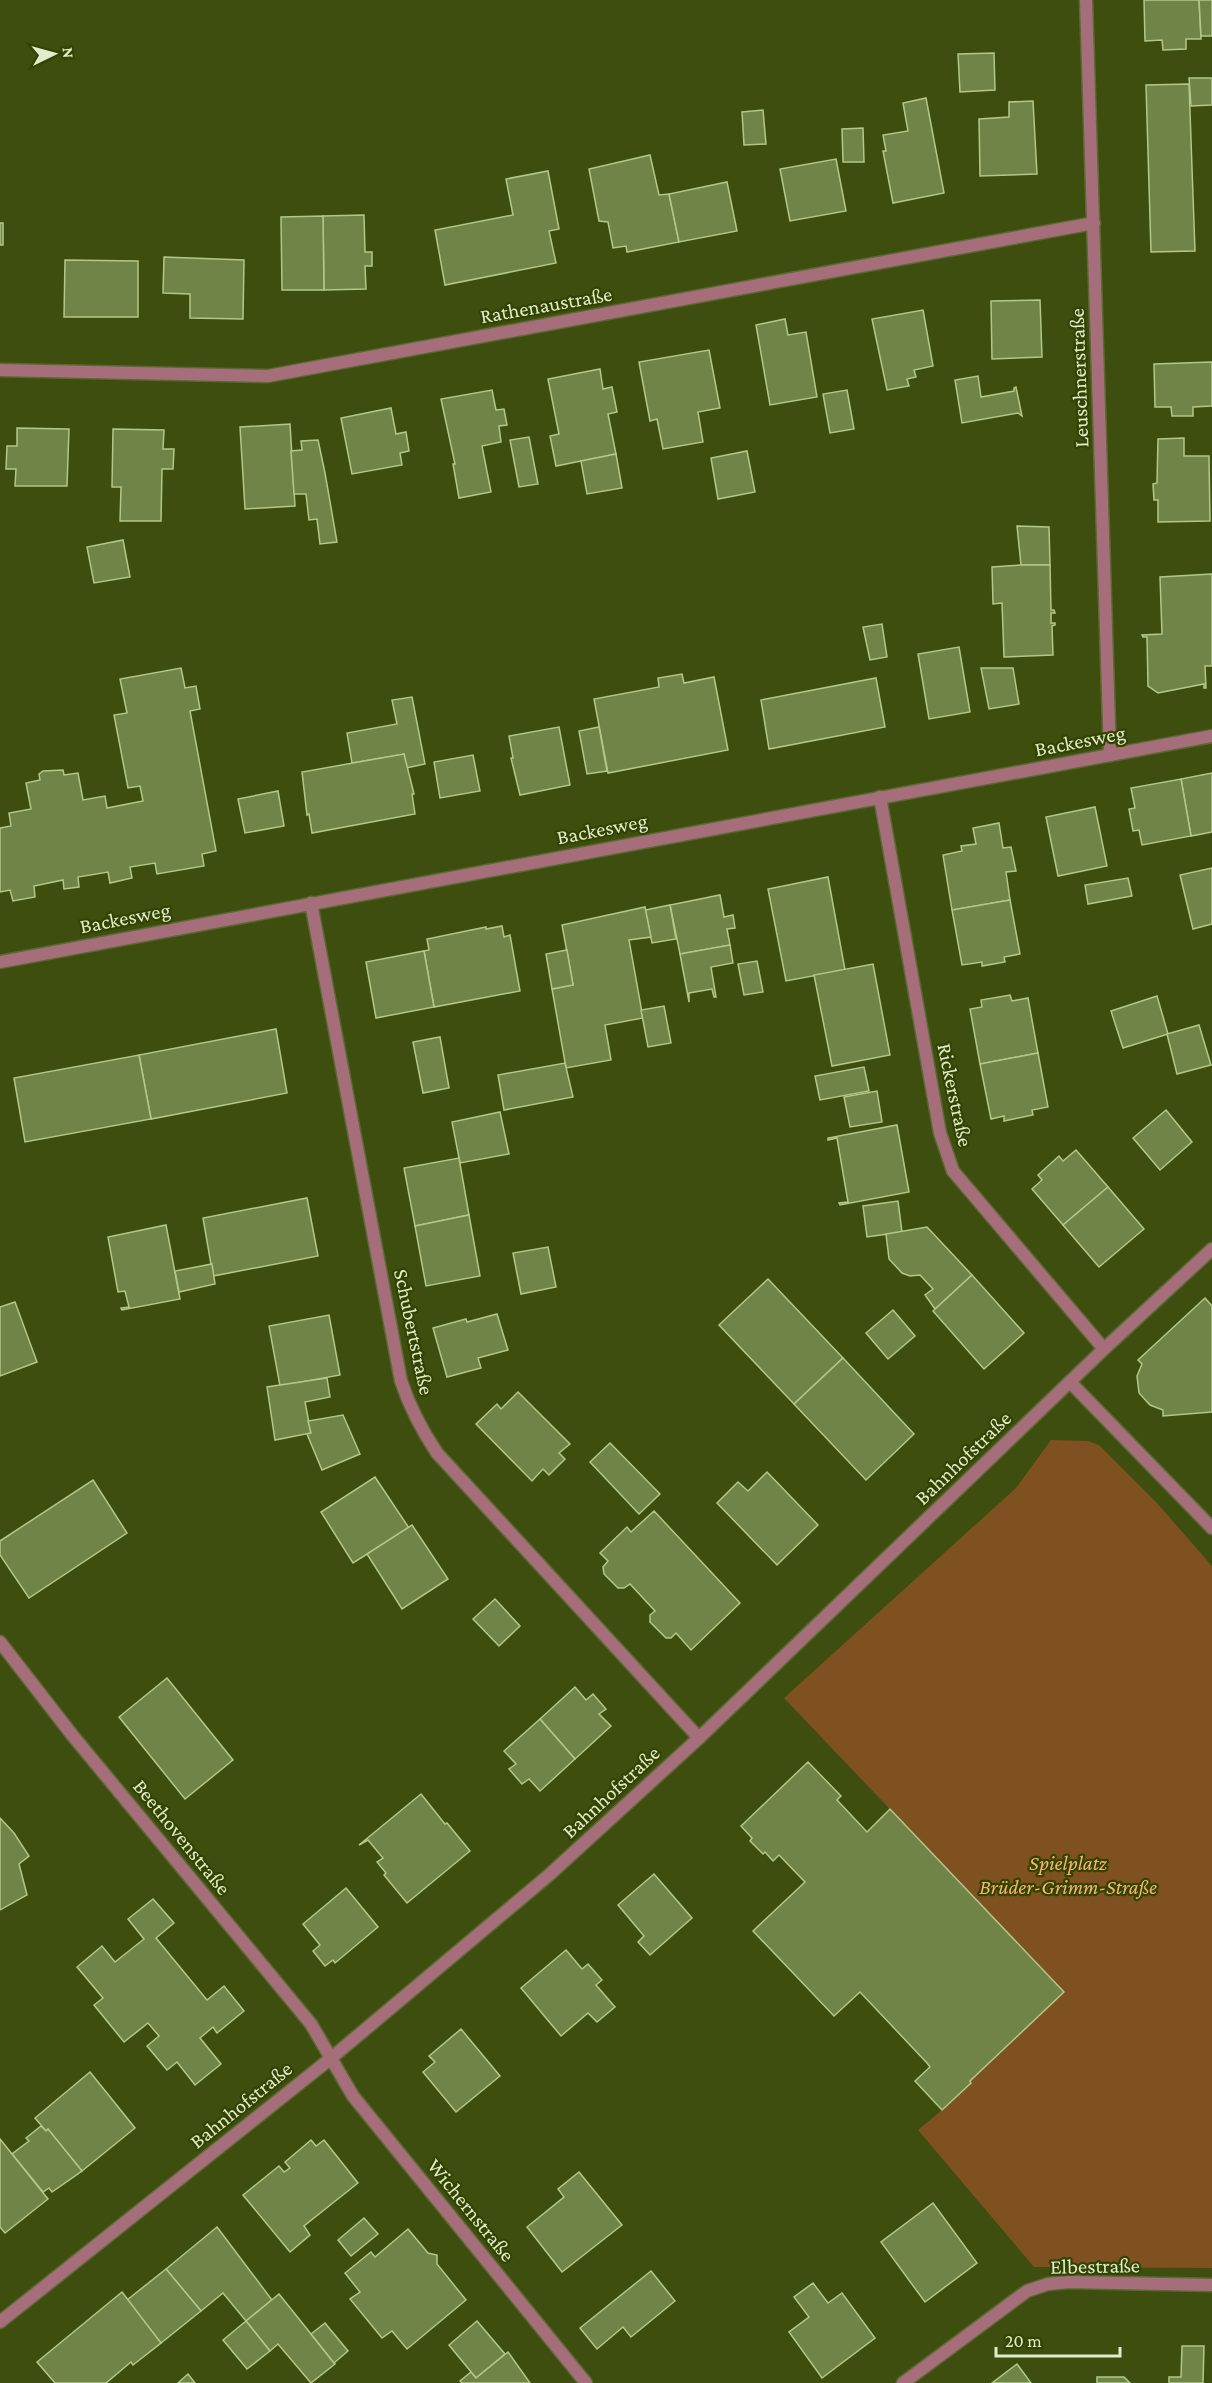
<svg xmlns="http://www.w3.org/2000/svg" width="1212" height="2383" font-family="'Crimson Pro',serif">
  <rect width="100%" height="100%" fill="#3d4e0f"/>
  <path fill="#7f5120" d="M1051,1440L1088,1441L1099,1445L1157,1503L1212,1566V2268L1034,2267L918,2130L942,2110L970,2081L1064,1992L784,1698L1016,1488Z"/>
  <g fill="#708447" stroke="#b2c888" stroke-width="1.5">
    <path d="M1144,0H1199L1201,39H1186V49L1163,50L1162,40L1145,41Z"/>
    <path d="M1199,0H1212V36H1201Z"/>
    <path d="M994,53L995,90L960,92L958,54Z"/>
    <path d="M1189,78H1212V105L1191,106Z"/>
    <path d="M1189,84L1195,251L1151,252L1146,85Z"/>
    <path d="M926,98L944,193L893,203L883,151H886L883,135L908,131L903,103Z"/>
    <path d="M1033,101L1037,174L980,176L979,119L1009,117V102Z"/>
    <path d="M763,110L766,144L744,145L742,112Z"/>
    <path d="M863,128L864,162H843L842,129Z"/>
    <path d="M650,155L659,195L669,194L679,242L627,252L626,246L613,248L608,222L599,221L589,169Z"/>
    <path d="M836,159L846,211L790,221L780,169Z"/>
    <path d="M548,171L559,229L549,231L556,263L445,285L435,230L513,215L506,179Z"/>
    <path d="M727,182L737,231L679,242L669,194Z"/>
    <path d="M364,215L365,252H372V266H365L366,289L324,290L323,216Z"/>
    <path d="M323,216L324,290H282L281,217Z"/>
    <rect x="0" y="223" width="3" height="22"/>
    <path d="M164,257L244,260L243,319L190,318V294L163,293Z"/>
    <path d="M65,260L138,261V317H64Z"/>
    <path d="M1040,300L1042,357L992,359L991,301Z"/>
    <path d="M923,310L933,366L914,370L916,377L907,379L909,386L887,390L872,319Z"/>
    <path d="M785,319L788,335L806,332L817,397L770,405L756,325Z"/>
    <path d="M709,350L720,408L698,412L703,442L663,449L657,419L650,421L639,362Z"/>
    <path d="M1212,362V406L1193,407V416H1172L1171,407H1155L1154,364Z"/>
    <path d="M600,369L603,389L612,387L617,412L608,414L616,454L556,466L550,436L559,434L548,379Z"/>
    <path d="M978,376L981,397L1014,391V388L1016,387L1022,416L1018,413L962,423L955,380Z"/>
    <path d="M492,390L496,410L504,409L507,425L499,426L501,442L482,446L491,492L459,498L453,464H455L441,399Z"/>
    <path d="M847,390L854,429L830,433L823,394Z"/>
    <path d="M391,408L396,434L406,432L409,451L400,453L402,465L352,474L341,418Z"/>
    <path d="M290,424L295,506L245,509L240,427Z"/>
    <path d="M17,428L69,429L67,486H15L16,469H6L7,446H17Z"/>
    <path d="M113,429L164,430L163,449H174L173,469H162L161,521H120L121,487H112Z"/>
    <path d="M529,437L538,484L519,487L510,440Z"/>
    <path d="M1184,438V456H1209L1210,521L1158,522V500H1154L1153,484L1157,483L1158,439Z"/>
    <path d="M318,440L325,473L337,542L320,544L317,519L309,520L306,494H294L291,451L302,450L301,441Z"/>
    <path d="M747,451L755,492L718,499L711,458Z"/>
    <path d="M616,454L622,488L587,494L581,461Z"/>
    <path d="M1017,526L1049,527L1050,565H1021Z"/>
    <path d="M123,540L130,577L94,583L87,547Z"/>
    <path d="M1021,565H1050L1051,610H1054L1055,613H1051V623H1055V625L1052,626L1053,655L1004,657L1002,603L993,604L992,567Z"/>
    <path d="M1212,574V666H1205L1206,688H1204V684L1158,693L1148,686L1147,637H1143L1142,635L1162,634L1160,577Z"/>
    <path d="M882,624L887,657L870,660L863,627Z"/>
    <path d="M959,647L970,712L929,719L918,654Z"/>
    <path d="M181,668L185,688L196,686L200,709L190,711L216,851L202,854L204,866L157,874L155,863L130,867L132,878L110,883L108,872L78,877L79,887L64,889L63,880L34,886L35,897L13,901L10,890L0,892V828L11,826L9,813L31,809L26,783L40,780L39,774L43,771L63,770L64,775L78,773L83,800L105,796L107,808L143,801L140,786L128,788L114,715L127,713L120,679Z"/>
    <path d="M981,668H1013L1019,704L989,709Z"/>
    <path d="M682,674L684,683L714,677L728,750L608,773L594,699L659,687L658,678Z"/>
    <path d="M876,678L885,727L769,749L761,700Z"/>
    <path d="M412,697L425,764L406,768L404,754L352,763L347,733L397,724L392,700Z"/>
    <path d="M559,727L570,785L520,795L511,758H513L509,736Z"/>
    <path d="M599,727L607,771L587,774L579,731Z"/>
    <path d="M404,754L414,794H412L415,814L312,833L309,814L307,815L302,772Z"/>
    <path d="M473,755L480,791L440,798L434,762Z"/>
    <path d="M1212,773V832L1191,836L1181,779Z"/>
    <path d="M1181,779L1191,836L1142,845L1139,830L1133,831L1129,809L1135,808L1131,788Z"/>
    <path d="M278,791L284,826L245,833L238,799Z"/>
    <path d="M1095,807L1107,866L1058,876L1046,817Z"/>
    <path d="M999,823L1003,848L1011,847L1016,871L1006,872L1010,900L952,910L943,855L962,851L961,846L976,844L973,828Z"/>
    <path d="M1212,868V924L1193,929L1180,875Z"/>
    <path d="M828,877L845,970L786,981L768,889Z"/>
    <path d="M1128,878L1132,896L1088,904L1085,885Z"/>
    <path d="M720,895L724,917L733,915L735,928L727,929L730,945L680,954L670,905Z"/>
    <path d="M1010,900L1020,954L1004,957L1005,962L982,966V962L962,965L952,910Z"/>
    <path d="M670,905L676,939L652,943L645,910Z"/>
    <path d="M645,907L651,937L629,940L643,1018L605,1025L611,1060L566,1068L552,989L573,985L562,925Z"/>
    <path d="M502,926L504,937L510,935L520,991L434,1007L424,951L429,950L427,939L486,927V929Z"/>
    <path d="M730,945L733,963L711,967L716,997H714L712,989L689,993V1002L680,954Z"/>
    <path d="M567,950L573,985L552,989L546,954Z"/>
    <path d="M424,951L434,1007L376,1018L366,962Z"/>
    <path d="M757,961L763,992L744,995L738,964Z"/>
    <path d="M873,964L890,1055L832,1066L814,975Z"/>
    <path d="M1010,995L1012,1001L1028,998L1038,1053L980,1064L970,1009L982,1007L981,1000Z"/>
    <path d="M1157,996L1168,1034L1123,1048L1111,1011Z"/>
    <path d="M664,1006L671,1043L648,1047L641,1010Z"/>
    <path d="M1199,1025L1211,1065L1177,1074L1167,1034Z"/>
    <path d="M276,1029L287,1093L151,1119L139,1055Z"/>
    <path d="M440,1037L449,1088L423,1093L413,1042Z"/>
    <path d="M1038,1053L1048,1107L1032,1110L1033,1115L1004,1121V1116L991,1119L980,1064Z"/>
    <path d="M139,1055L151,1119L25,1142L14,1078Z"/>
    <path d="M565,1063L573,1097L504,1110L498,1075Z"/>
    <path d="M864,1067L869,1091L820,1100L815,1076Z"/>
    <path d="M877,1091L882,1122L850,1127L844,1097Z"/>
    <path d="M1166,1110L1192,1142L1160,1170L1133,1138Z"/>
    <path d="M500,1112L509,1154L460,1163L452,1122Z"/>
    <path d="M897,1125L909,1192L840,1205L839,1203L848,1202L837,1138L828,1140V1138Z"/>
    <path d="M1076,1150L1108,1187L1063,1225L1032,1189L1042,1180L1038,1175L1059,1156L1063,1161Z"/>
    <path d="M459,1158L469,1215L415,1226L404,1168Z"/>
    <path d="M1108,1187L1144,1229L1099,1267L1063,1225Z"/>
    <path d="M307,1198L318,1256L213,1276L203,1218Z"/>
    <path d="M898,1201L902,1232L867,1237L863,1206Z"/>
    <path d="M469,1215L480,1276L426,1286L415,1226Z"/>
    <path d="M166,1225L180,1299L122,1310L121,1308L129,1307L125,1291L118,1292L108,1237Z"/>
    <path d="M927,1227L972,1275L935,1309L925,1295L933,1289L920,1275L910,1276L902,1273L889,1259L886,1234Z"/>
    <path d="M548,1247L556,1287L521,1294L513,1253Z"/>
    <path d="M212,1264L215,1284L179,1292L175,1271Z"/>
    <path d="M972,1275L1024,1333L984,1369L933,1311Z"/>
    <path d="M768,1279L843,1358L794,1404L719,1325Z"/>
    <path d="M1205,1298L1212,1306V1412L1163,1416V1410L1150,1405L1139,1393L1137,1376L1142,1364L1138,1360Z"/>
    <path d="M15,1302L37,1362L0,1376V1307Z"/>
    <path d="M893,1310L915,1336L888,1359L866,1333Z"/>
    <path d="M497,1314L508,1350L478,1358L481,1368L447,1377L433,1328L466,1319L467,1322Z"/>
    <path d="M329,1315L340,1375L280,1386L269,1326Z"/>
    <path d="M843,1358L914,1434L866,1480L794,1404Z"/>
    <path d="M327,1378L330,1397L305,1402L311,1433L275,1440L267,1387Z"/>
    <path d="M518,1392L570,1444L559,1453L565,1459L549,1475L543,1469L532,1481L476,1424L497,1404L501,1409Z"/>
    <path d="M343,1415L360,1454L322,1470L307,1434L311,1433L308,1421Z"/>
    <path d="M610,1443L660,1494L639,1514L590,1462Z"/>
    <path d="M767,1472L818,1525L777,1565L717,1503L738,1482L748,1491Z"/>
    <path d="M375,1477L409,1528L353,1563L321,1512Z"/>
    <path d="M93,1480L127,1533L29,1598L0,1555V1541Z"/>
    <path d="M654,1511L740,1603L691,1650L676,1633L671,1638H666L650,1622V1615L655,1611L630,1584L624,1588H618L604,1574L603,1567L608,1561L600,1553L627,1527L631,1532Z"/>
    <path d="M412,1525L448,1579L402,1609L367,1554Z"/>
    <path d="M495,1599L520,1626L499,1646L473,1619Z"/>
    <path d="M167,1678L233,1760L185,1799L119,1717Z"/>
    <path d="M575,1687L586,1700L593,1694L606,1709L599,1714L611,1726L575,1759L540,1719Z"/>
    <path d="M540,1719L575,1759L540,1791L529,1779L522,1784L509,1769L516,1764L504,1751Z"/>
    <path d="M808,1762L841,1796L837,1800L867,1832L890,1809L1064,1992L970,2081L971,2083L942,2110L915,2081L930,2067L927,2063L860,1992L834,2016L753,1931L805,1882L779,1855L773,1861L765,1852L763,1854L750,1841L752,1838L741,1826Z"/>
    <path d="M421,1794L445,1824L447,1823L470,1851L407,1903L384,1875L386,1873L377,1862L383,1858L368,1840L359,1845Z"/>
    <path d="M0,1818L14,1833L29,1856L19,1864L27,1895L0,1910Z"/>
    <path d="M654,1874L692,1918L650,1955L638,1942L644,1936L618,1905Z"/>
    <path d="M346,1888L378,1927L335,1963L333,1960L325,1966L313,1951L320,1945L303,1924Z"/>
    <path d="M153,1899L174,1923L156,1938L207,2000L224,1986L244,2011L217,2033L213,2027L200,2038L221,2064L195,2085L177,2062L167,2070L147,2046L159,2036L148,2023L124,2042L94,2005L103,1998L77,1967L102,1946L115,1962L144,1939L128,1919Z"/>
    <path d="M566,1950L582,1969L588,1964L602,1980L596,1985L615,2007L597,2022L588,2013L561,2036L521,1988Z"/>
    <path d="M461,2029L500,2076L456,2112L423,2072L435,2062L429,2056Z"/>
    <path d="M90,2072L135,2128L82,2171L48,2129L46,2131L35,2118Z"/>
    <path d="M41,2126L46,2131L48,2129L82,2171L52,2192L49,2188L43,2192L12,2154L29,2141L26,2138Z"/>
    <path d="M0,2139L48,2199L5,2233L0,2227Z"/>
    <path d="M311,2140L316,2146L324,2140L358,2183L304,2226L310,2235L290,2252L243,2195L279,2166L284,2172L290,2168L285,2162Z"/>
    <path d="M579,2172L622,2225L562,2272L527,2227L564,2197L558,2189Z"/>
    <path d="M933,2203L977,2263L925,2302L881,2242Z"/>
    <path d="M364,2218L378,2234L351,2256L338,2240Z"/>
    <path d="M217,2227L272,2300L246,2321L223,2293L201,2311L166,2269Z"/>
    <path d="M408,2229L428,2253L437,2255V2264L466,2300L407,2349L392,2331L382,2338L350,2299L360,2292L345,2273L371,2252L375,2257Z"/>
    <path d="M166,2269L201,2311L161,2343L127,2300Z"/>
    <path d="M651,2271L675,2301L631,2337L623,2327L597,2349L580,2328Z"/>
    <path d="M813,2283L828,2303L842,2293L875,2338L822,2378L789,2332L809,2317L794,2297Z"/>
    <path d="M122,2292L161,2343L133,2365L131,2362L106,2383H55L37,2362Z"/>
    <path d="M279,2294L335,2364L311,2383L278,2344L270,2351L246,2321Z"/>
    <path d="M246,2321L270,2351L247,2369L223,2340Z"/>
    <path d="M477,2321L505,2354L476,2378L449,2345Z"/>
    <path d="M325,2323L348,2351L334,2363L311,2334Z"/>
    <path d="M1182,2346H1204L1203,2383H1169V2377H1181Z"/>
    <path d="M508,2352L530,2383H462L460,2381L471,2372L476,2378Z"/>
    <path d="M1017,2364L1031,2383H992Z"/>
    <path d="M188,2374L195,2383H178Z"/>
    <path d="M1097,2377H1124L1130,2383H1097Z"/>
  </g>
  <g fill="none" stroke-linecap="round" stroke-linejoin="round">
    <defs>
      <g id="minor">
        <path d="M1086,0L1110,755"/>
        <path d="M0,370L268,376L1094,223"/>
        <path d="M880,797L940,1133L953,1171L1104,1349"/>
        <path d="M311,903L401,1381C410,1408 421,1429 437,1453L699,1738"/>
        <path d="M1070,1382L1212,1528"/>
        <path d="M0,1642L73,1736L311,2024L353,2096L586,2383"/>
        <path d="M903,2383L1027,2291L1048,2284L1069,2282L1212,2285"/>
      </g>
      <g id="tertiary">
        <path d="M0,962L1212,736"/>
        <path d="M0,2322L330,2059L549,1875L699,1738L1104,1349L1212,1249"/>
      </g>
    </defs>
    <use href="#minor" stroke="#5a6a31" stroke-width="15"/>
    <use href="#tertiary" stroke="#5a6a31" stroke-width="15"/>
    <use href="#minor" stroke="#a66e7b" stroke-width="12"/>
    <use href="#tertiary" stroke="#a66e7b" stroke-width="12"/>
  </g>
  <g text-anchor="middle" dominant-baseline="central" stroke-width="4.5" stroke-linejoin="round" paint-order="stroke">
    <g font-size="21" fill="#e0eccc" stroke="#334300">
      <text transform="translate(546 305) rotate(-10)">Rathenaustraße</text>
      <text transform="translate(1079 378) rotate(-92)">Leuschnerstraße</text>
      <text transform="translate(1080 741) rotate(-11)">Backesweg</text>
      <text transform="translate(602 829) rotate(-11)">Backesweg</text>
      <text transform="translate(125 918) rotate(-11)">Backesweg</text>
      <text transform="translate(955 1095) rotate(78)">Rickerstraße</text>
      <text transform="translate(414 1332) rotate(78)">Schubertstraße</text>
      <text transform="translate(963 1458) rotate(-44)">Bahnhofstraße</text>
      <text transform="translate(611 1792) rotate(-43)">Bahnhofstraße</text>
      <text transform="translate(182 1837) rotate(51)">Beethovenstraße</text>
      <text transform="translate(241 2105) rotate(-39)">Bahnhofstraße</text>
      <text transform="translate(471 2210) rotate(51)">Wichernstraße</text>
      <text transform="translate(1095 2266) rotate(-1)">Elbestraße</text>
    </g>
    <g font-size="21" font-style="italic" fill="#f8b371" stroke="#334300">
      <text x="1068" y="1863">Spielplatz<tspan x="1068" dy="24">Brüder-Grimm-Straße</tspan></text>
    </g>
  </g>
  <g transform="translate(54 54) rotate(85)" stroke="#334300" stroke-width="4.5" paint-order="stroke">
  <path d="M0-4.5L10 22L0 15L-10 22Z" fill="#e0eccc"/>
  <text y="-9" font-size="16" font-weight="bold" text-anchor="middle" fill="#e0eccc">N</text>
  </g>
  <path d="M996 2347v9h124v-9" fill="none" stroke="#e0eccc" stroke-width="3"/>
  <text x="1005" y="2347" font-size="18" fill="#e0eccc" stroke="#334300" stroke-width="4.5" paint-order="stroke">20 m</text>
</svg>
